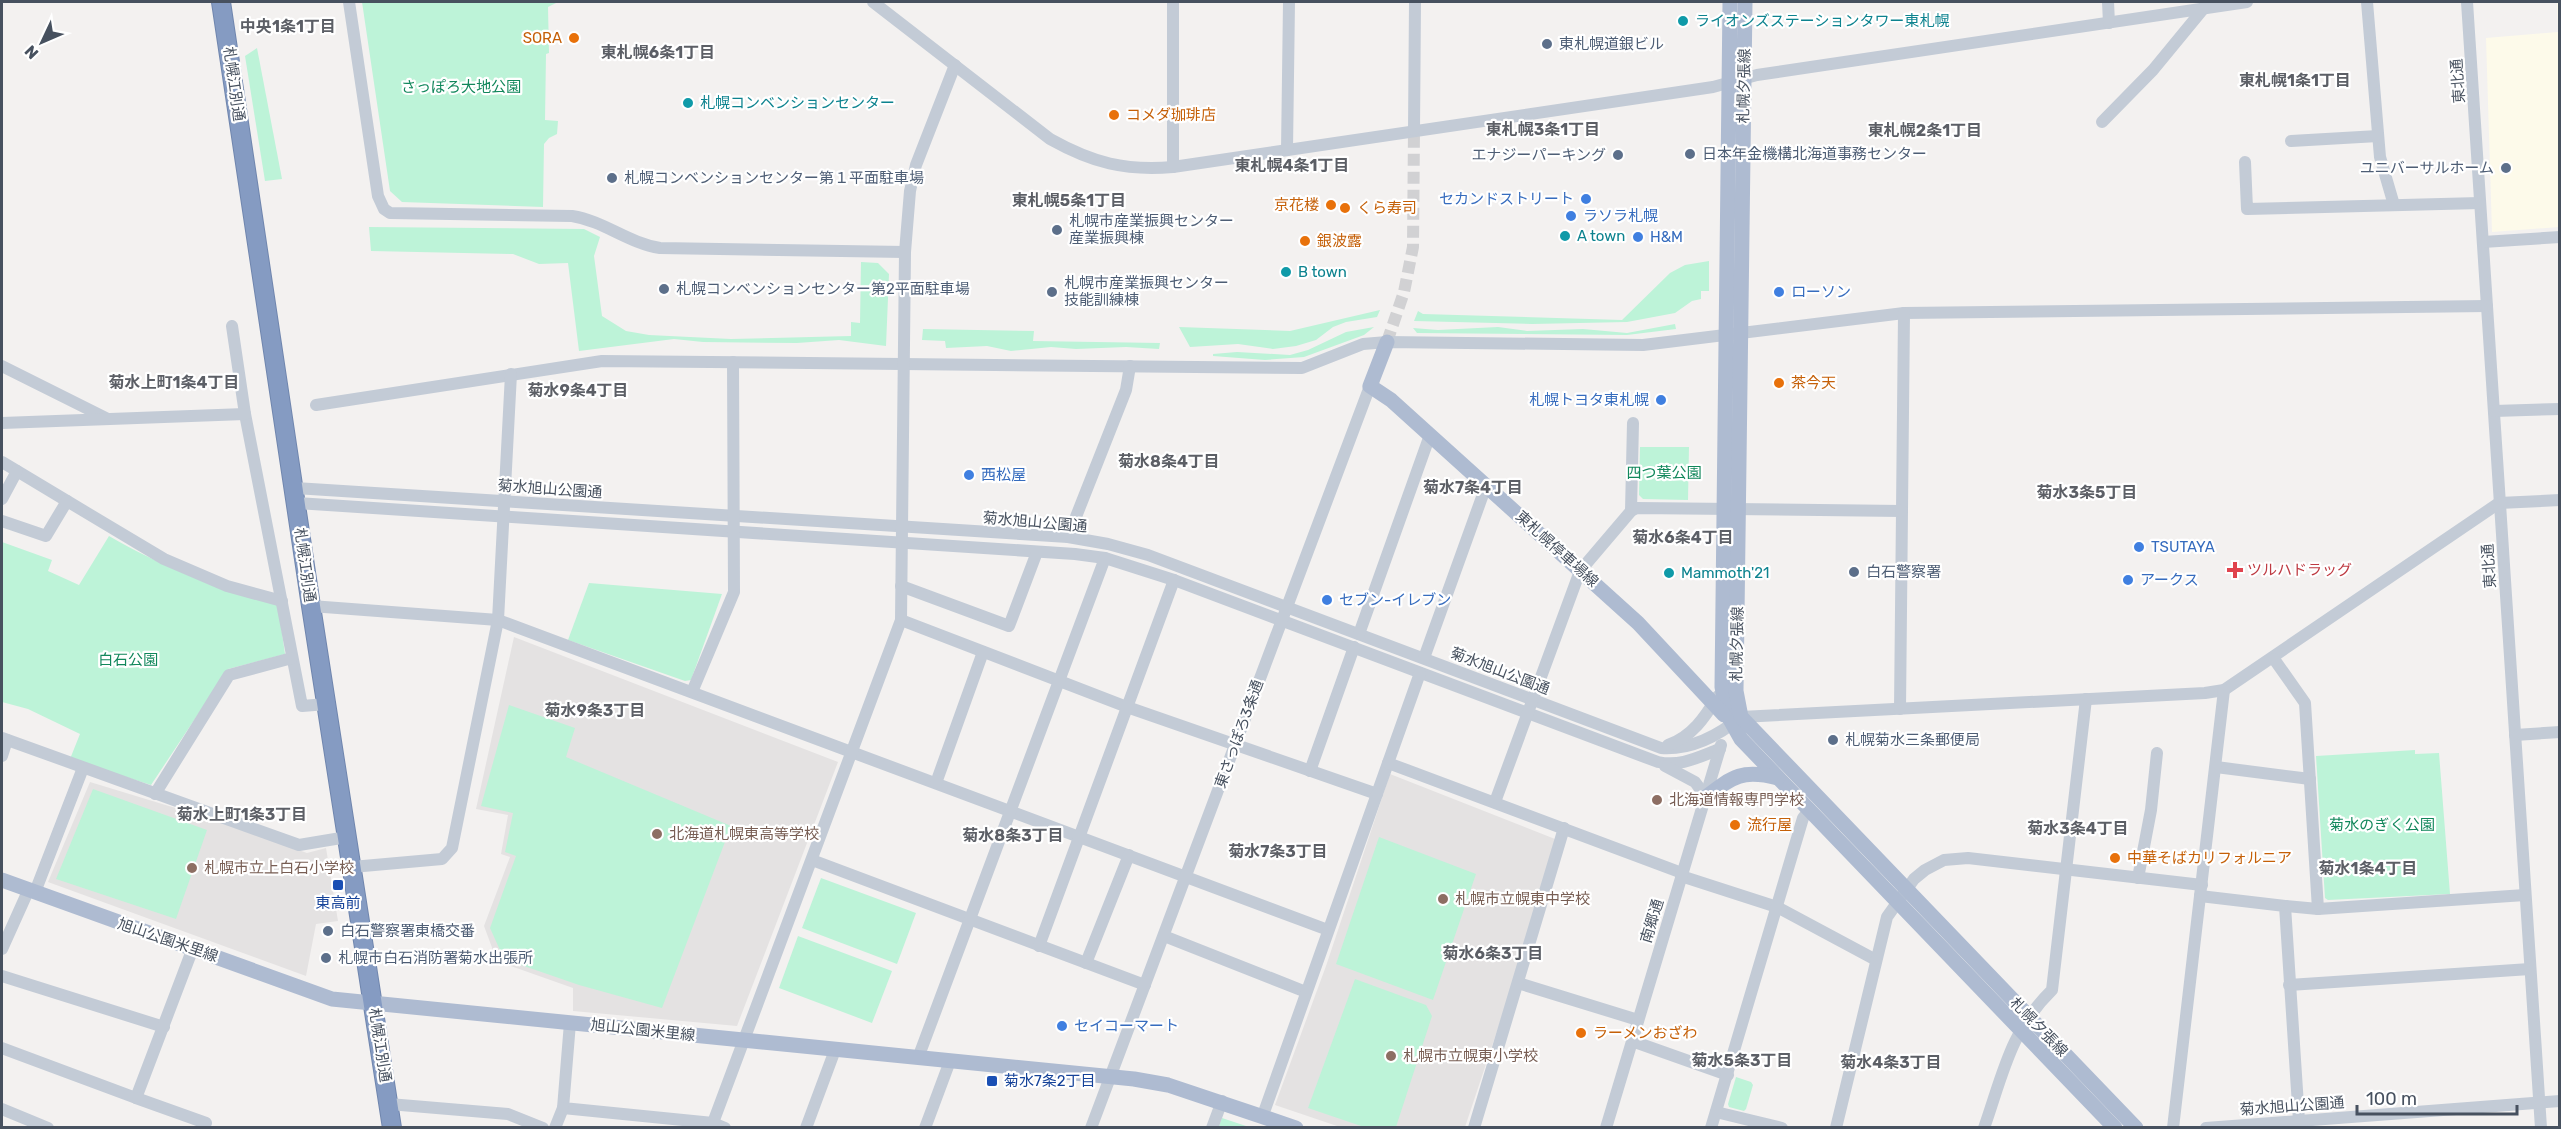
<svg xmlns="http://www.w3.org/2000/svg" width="2561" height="1129" font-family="Rubik,'Noto Sans JP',sans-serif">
  <rect width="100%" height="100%" fill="#f3f1f0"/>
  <path fill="#fdfaea" d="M2557,2H2560L2559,227L2492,232L2486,38L2558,32Z"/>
  <g fill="#e4e2e2">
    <path d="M514,637L838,762L737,1026L573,1011V988L497,961L484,926L510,857L501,854L508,815L476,809Z"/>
    <path d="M1390,774L1555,839L1514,980L1465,1127H1340L1275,1105L1326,966Z"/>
    <path d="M90,782L205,817L307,853L326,848L338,921L316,924L306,976L48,882Z"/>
  </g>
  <g fill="#bdf3d8">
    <path d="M362,2H558L548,7L549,53L546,54L545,120L558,121L557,134L549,138L544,144L543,207L402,202L390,191Z"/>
    <path d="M257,48L282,179L265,181L245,56Z"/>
    <path d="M369,227L584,229L600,237L594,256L602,316L626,331L649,335L731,339L851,336V322L860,323L861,262L878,263L889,274L886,346L839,340L797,343L703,342L674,339L579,351L568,263L539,264L513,254L371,251Z"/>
    <path d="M1709,261V291H1701V299L1692,301L1675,313L1627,322L1532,324L1414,321L1418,311L1423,314L1622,320L1670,273L1685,265Z"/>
    <path d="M1380,310L1377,317L1346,322L1333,327L1316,340L1296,346L1273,349L1238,344L1190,347L1179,327L1290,331Z"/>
    <path d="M1675,324L1676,329L1627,335L1417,333L1413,328L1438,330L1498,327L1527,331L1583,329L1627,333Z"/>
    <path d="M1374,327L1364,335L1304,357L1265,360L1213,356V354L1237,352L1290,355L1308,350L1346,332Z"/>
    <path d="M923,329L1034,331L1033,341L1160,343L1159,349L1126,347L1076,349L1051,347L1011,351L987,346L946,348L945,341L922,340Z"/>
    <path d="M1640,447H1689L1688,500L1643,499L1639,495Z"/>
    <path d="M109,536C165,569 216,585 278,605L285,654L228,669L151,785L70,759L80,734L28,709L2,702V542L52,560L48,571L79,585Z"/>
    <path d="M589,583L722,594L691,680L685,681L568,640Z"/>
    <path d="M509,705L575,728L566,757L731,826L662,1008L579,985L504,959L490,928L516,856L505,852L513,813L481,806Z"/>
    <path d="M2415,750V754L2439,753L2450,894L2328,900L2325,898L2316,756Z"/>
    <path d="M93,789L207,830L176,919L56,879Z"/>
    <path d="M1379,837L1476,874L1433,1000L1336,964Z"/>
    <path d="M821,878L916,913L897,964L802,928Z"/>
    <path d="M798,936L892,971L872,1023L779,988Z"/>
    <path d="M1355,979L1426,1005L1432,1016L1396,1127H1364L1308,1108Z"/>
    <path d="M1736,1077L1751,1082L1753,1085L1746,1109L1744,1111L1729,1107L1728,1104Z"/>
    <path d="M1222,1118L1249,1127L1218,1128Z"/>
  </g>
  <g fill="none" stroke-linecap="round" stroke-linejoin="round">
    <path stroke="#d1d1d3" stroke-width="12" stroke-dasharray="12 6" stroke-linecap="butt" d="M1387,342L1404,292L1413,247L1414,130"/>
    <defs>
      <path id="highway" d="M221,2L311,606L392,1128"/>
    </defs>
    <use href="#highway" stroke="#7086ae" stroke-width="20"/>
    <g stroke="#c3cbd6" stroke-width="12">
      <path d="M349,2L378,196L384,209L390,213L572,216C604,221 628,243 660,248L905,252"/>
      <path d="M873,2L1050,139C1093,163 1125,171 1173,167L1713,87L1757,75L2247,2"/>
      <path d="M2108,2L2109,23"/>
      <path d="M2367,2L2380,157L2394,205"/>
      <path d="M2467,2L2541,1128"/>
      <path d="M2102,122L2153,70L2204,8"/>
      <path d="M1414,130L1415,2"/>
      <path d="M2291,141L2378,136"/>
      <path d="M1287,150L1289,2"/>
      <path d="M2245,162L2247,209L2480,203"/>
      <path d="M1173,167V2"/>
      <path d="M2483,242L2560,237"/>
      <path d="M232,326L245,414L302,706L327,704"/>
      <path d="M2,366L108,419"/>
      <path d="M316,405L602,361L1302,368L1363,344L1387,342L1643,345L1904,313L2487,306"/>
      <path d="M2494,411L2560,409"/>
      <path d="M2,423L245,414"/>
      <path d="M2,462L67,501"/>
      <path d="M295,488L1068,537L1108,544L1148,555L1661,748C1691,750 1718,736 1741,717L2205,693L2224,690L2499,503L2560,500"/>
      <path d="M2,499L17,471"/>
      <path d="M297,503L1075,554L1105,558L1174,580L1658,762C1681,767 1698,757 1720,749"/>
      <path d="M1631,511L1633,423"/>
      <path d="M2,521L46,536L67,501L164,559L227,586L282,601"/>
      <path d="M1068,537L1126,390L1130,366"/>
      <path d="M901,586L1009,626L1037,552"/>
      <path d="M311,606L498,620L1328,930"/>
      <path d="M901,620L1127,707L1377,794L1420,673"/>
      <path d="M1359,634L1430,435"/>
      <path d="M1424,658L1486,486"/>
      <path d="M2274,659L2305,703L2318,909"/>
      <path d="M692,692L734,592L733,362"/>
      <path d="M1900,709L1904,313"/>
      <path d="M2515,735L2560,732"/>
      <path d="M2,738L299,845L347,837"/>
      <path d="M1668,745C1692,737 1705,717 1718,696"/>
      <path d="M2,756L7,740"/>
      <path d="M1388,763L1682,873"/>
      <path d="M1665,766L1695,782L1706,797"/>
      <path d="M2216,767L2310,779"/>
      <path d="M1310,771L1354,647"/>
      <path d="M936,783L983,652"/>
      <path d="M155,794L229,675L292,658"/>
      <path d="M1495,802L1580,571L1631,511L1637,508L1902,511"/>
      <path d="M812,860L1145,985"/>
      <path d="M352,867L442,859L452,848L498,620L511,374"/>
      <path d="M1681,876L1777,907L1876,960"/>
      <path d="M2138,878L2151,810L2157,753"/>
      <path d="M35,892L83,768"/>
      <path d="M2200,896L2285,906L2299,1121"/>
      <path d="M2285,906L2318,909L2525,895"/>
      <path d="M1164,936L1306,992"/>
      <path d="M1039,946L1174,580"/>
      <path d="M2,949L29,889"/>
      <path d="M1086,963L1129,855"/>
      <path d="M2,976L164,1027"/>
      <path d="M1518,983L1638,1020"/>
      <path d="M2289,985L2530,969"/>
      <path d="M570,1023L563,1108L713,1123L725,1128"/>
      <path d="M1632,1041L1728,1075"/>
      <path d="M2,1048L136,1098L193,948"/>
      <path d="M918,1058L1105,558"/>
      <path d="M136,1098L206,1123"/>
      <path d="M389,1104L508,1114L543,1128"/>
      <path d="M2,1109L48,1128"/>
      <path d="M1716,1112L1782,1128"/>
      <path d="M1263,1115L1377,794"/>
      <path d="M555,1128L563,1108"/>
      <path d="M711,1128L901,620L905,252L910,191L916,165L955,65"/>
      <path d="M806,1128L835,1050"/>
      <path d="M925,1128L950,1061"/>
      <path d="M1091,1128L1370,386"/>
      <path d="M1212,1128L1222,1101"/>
      <path d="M1474,1128L1564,828"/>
      <path d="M1606,1128L1721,745"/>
      <path d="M1711,1128L1803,818L1809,810"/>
      <path d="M1836,1128L1887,917L1914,879L1925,870L1944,860L1968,858L2202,885"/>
      <path d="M1984,1128C2003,1074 2010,1031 2052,990L2086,699"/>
      <path d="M2173,1128L2224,690"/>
      <path d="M2206,1128L2560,1101"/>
    </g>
    <g stroke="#aebbd1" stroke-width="15">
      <path d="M1730,2L1722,687L1727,714L1741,739L2115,1128"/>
      <path d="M1745,2L1736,691L1741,717L2136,1128"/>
      <path d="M1387,342L1370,386L1391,400L1638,623L1724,715"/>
      <path d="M1706,797C1733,776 1743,769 1778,778"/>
      <path d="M2,880L332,999L1134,1079L1168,1085L1296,1128"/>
    </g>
    <use href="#highway" stroke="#859bc2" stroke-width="18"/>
  </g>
  <g fill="#0f9aa8" stroke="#fff" stroke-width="2">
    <circle cx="1683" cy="21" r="6"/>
    <circle cx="688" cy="103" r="6"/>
    <circle cx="1565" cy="236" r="6"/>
    <circle cx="1286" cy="272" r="6"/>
    <circle cx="1669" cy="573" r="6"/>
  </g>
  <g fill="#e8710a" stroke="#fff" stroke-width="2">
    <circle cx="574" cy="38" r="6"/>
    <circle cx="1114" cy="115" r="6"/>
    <circle cx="1331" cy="205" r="6"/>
    <circle cx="1345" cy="208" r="6"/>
    <circle cx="1305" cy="241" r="6"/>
    <circle cx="1779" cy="383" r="6"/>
    <circle cx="1735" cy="825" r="6"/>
    <circle cx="2115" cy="858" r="6"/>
    <circle cx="1581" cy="1033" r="6"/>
  </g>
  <g fill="#5c6f8a" stroke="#fff" stroke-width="2">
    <circle cx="1547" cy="44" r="6"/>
    <circle cx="1690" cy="154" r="6"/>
    <circle cx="1618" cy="155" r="6"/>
    <circle cx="2506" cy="168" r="6"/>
    <circle cx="612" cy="178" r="6"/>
    <circle cx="1057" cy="230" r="6"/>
    <circle cx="664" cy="289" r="6"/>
    <circle cx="1052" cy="292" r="6"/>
    <circle cx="1854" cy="572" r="6"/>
    <circle cx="1833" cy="740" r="6"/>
    <circle cx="328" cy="931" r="6"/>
    <circle cx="326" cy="958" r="6"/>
  </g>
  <g fill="#3f7fe0" stroke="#fff" stroke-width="2">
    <circle cx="1586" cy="199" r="6"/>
    <circle cx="1571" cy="216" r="6"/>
    <circle cx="1638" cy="237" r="6"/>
    <circle cx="1779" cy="292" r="6"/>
    <circle cx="1661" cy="400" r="6"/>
    <circle cx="969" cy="475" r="6"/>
    <circle cx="2139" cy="547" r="6"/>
    <circle cx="2128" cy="580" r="6"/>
    <circle cx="1327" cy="600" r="6"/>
    <circle cx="1062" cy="1026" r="6"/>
  </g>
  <path fill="#e0444e" stroke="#fff" stroke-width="2" d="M2232 561h6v6h6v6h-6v6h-6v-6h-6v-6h6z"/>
  <g fill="#8d6e63" stroke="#fff" stroke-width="2">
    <circle cx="1657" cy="800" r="6"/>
    <circle cx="657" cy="834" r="6"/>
    <circle cx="192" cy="868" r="6"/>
    <circle cx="1443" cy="899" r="6"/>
    <circle cx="1391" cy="1056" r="6"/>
  </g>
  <g fill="#1a4fb4" stroke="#fff" stroke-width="2">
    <rect x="332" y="879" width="12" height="12" rx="3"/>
    <rect x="986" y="1075" width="12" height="12" rx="3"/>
  </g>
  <g text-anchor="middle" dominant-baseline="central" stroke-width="4.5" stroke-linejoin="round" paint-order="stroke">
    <g font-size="15" fill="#0d838f" stroke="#fff" text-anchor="start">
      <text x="1695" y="21">ライオンズステーションタワー東札幌</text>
      <text x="700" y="103">札幌コンベンションセンター</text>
      <text x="1577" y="236">A town</text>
      <text x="1298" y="272">B town</text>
      <text x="1681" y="573">Mammoth'21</text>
    </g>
    <g font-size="15" fill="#c56008" stroke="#fff" text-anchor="start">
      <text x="562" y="38" text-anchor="end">SORA</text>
      <text x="1126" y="115">コメダ珈琲店</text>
      <text x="1319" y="205" text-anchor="end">京花楼</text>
      <text x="1357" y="208">くら寿司</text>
      <text x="1317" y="241">銀波露</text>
      <text x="1791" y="383">茶今天</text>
      <text x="1747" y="825">流行屋</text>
      <text x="2127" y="858">中華そばカリフォルニア</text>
      <text x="1593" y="1033">ラーメンおざわ</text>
    </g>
    <g font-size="15" fill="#4e5e75" stroke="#fff" text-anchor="start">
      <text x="1559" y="44">東札幌道銀ビル</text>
      <text x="1702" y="154">日本年金機構北海道事務センター</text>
      <text x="1606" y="155" text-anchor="end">エナジーパーキング</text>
      <text x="2494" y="168" text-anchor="end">ユニバーサルホーム</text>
      <text x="624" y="178">札幌コンベンションセンター第１平面駐車場</text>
      <text x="1069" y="221">札幌市産業振興センター<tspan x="1069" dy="17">産業振興棟</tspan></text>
      <text x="1064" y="283">札幌市産業振興センター<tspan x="1064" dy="17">技能訓練棟</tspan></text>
      <text x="676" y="289">札幌コンベンションセンター第2平面駐車場</text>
      <text x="1866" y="572">白石警察署</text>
      <text x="1845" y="740">札幌菊水三条郵便局</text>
      <text x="340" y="931">白石警察署東橋交番</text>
      <text x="338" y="958">札幌市白石消防署菊水出張所</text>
    </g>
    <g font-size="15" fill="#47515f" stroke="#fff">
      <text transform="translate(2458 81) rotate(-94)">東北通</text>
      <text transform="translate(234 84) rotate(82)">札幌江別通</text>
      <text transform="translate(1744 86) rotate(-89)">札幌夕張線</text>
      <text transform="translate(550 489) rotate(4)">菊水旭山公園通</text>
      <text transform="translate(1035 522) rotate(5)">菊水旭山公園通</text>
      <text transform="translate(1557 549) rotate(42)">東札幌停車場線</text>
      <text transform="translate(305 565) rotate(82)">札幌江別通</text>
      <text transform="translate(2489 566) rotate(-94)">東北通</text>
      <text transform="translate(1737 644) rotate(-89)">札幌夕張線</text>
      <text transform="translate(1500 671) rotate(21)">菊水旭山公園通</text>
      <text transform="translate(1239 734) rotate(-70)">東さっぽろ3条通</text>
      <text transform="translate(1652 921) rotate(-73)">南郷通</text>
      <text transform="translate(168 940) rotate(19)">旭山公園米里線</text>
      <text transform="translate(2039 1027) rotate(46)">札幌夕張線</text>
      <text transform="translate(643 1030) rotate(6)">旭山公園米里線</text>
      <text transform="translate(380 1045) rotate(81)">札幌江別通</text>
      <text transform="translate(2292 1106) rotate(-4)">菊水旭山公園通</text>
    </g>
    <g font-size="15" fill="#11875b" stroke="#fff">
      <text x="461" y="87">さっぽろ大地公園</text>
      <text x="1664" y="473">四つ葉公園</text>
      <text x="128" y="660">白石公園</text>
      <text x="2382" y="825">菊水のぎく公園</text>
    </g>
    <g font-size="15" fill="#366cbe" stroke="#fff" text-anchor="start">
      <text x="1574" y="199" text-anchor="end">セカンドストリート</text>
      <text x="1583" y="216">ラソラ札幌</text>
      <text x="1650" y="237">H&amp;M</text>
      <text x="1791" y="292">ローソン</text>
      <text x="1649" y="400" text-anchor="end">札幌トヨタ東札幌</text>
      <text x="981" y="475">西松屋</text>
      <text x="2151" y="547">TSUTAYA</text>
      <text x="2140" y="580">アークス</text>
      <text x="1339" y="600">セブン-イレブン</text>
      <text x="1074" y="1026">セイコーマート</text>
    </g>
    <g font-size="15" fill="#be3a42" stroke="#fff" text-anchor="start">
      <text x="2247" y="570">ツルハドラッグ</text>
    </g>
    <g font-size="15" fill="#785e54" stroke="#fff" text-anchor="start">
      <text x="1669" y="800">北海道情報専門学校</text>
      <text x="669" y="834">北海道札幌東高等学校</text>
      <text x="204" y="868">札幌市立上白石小学校</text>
      <text x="1455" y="899">札幌市立幌東中学校</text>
      <text x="1403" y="1056">札幌市立幌東小学校</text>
    </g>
    <g font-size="15" fill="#164399" stroke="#fff">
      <text x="338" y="903">東高前</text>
      <text x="1004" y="1081" text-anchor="start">菊水7条2丁目</text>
    </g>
    <g font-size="16" font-weight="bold" fill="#5c5f66" stroke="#fff">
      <text x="288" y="26">中央1条1丁目</text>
      <text x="658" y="52">東札幌6条1丁目</text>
      <text x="2295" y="80">東札幌1条1丁目</text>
      <text x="1543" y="129">東札幌3条1丁目</text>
      <text x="1925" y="130">東札幌2条1丁目</text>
      <text x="1292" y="165">東札幌4条1丁目</text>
      <text x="1069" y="200">東札幌5条1丁目</text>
      <text x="174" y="382">菊水上町1条4丁目</text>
      <text x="578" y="390">菊水9条4丁目</text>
      <text x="1169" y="461">菊水8条4丁目</text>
      <text x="1473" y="487">菊水7条4丁目</text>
      <text x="2087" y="492">菊水3条5丁目</text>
      <text x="1683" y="537">菊水6条4丁目</text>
      <text x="595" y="710">菊水9条3丁目</text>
      <text x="242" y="814">菊水上町1条3丁目</text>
      <text x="2078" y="828">菊水3条4丁目</text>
      <text x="1013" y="835">菊水8条3丁目</text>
      <text x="1278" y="851">菊水7条3丁目</text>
      <text x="2368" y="868">菊水1条4丁目</text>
      <text x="1493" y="953">菊水6条3丁目</text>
      <text x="1742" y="1060">菊水5条3丁目</text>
      <text x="1891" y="1062">菊水4条3丁目</text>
    </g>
  </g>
  <rect width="2561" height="1129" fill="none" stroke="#47515f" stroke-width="6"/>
  <g transform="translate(42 42) rotate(226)" stroke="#ffffff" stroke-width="4.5" paint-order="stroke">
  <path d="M0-4.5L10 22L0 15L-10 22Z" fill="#47515f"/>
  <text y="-9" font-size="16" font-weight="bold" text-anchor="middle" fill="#47515f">N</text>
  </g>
  <path d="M2357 1105v9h160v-9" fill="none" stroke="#47515f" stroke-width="3"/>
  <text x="2366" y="1105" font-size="18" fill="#47515f" stroke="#ffffff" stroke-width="4.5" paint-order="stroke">100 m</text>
</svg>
